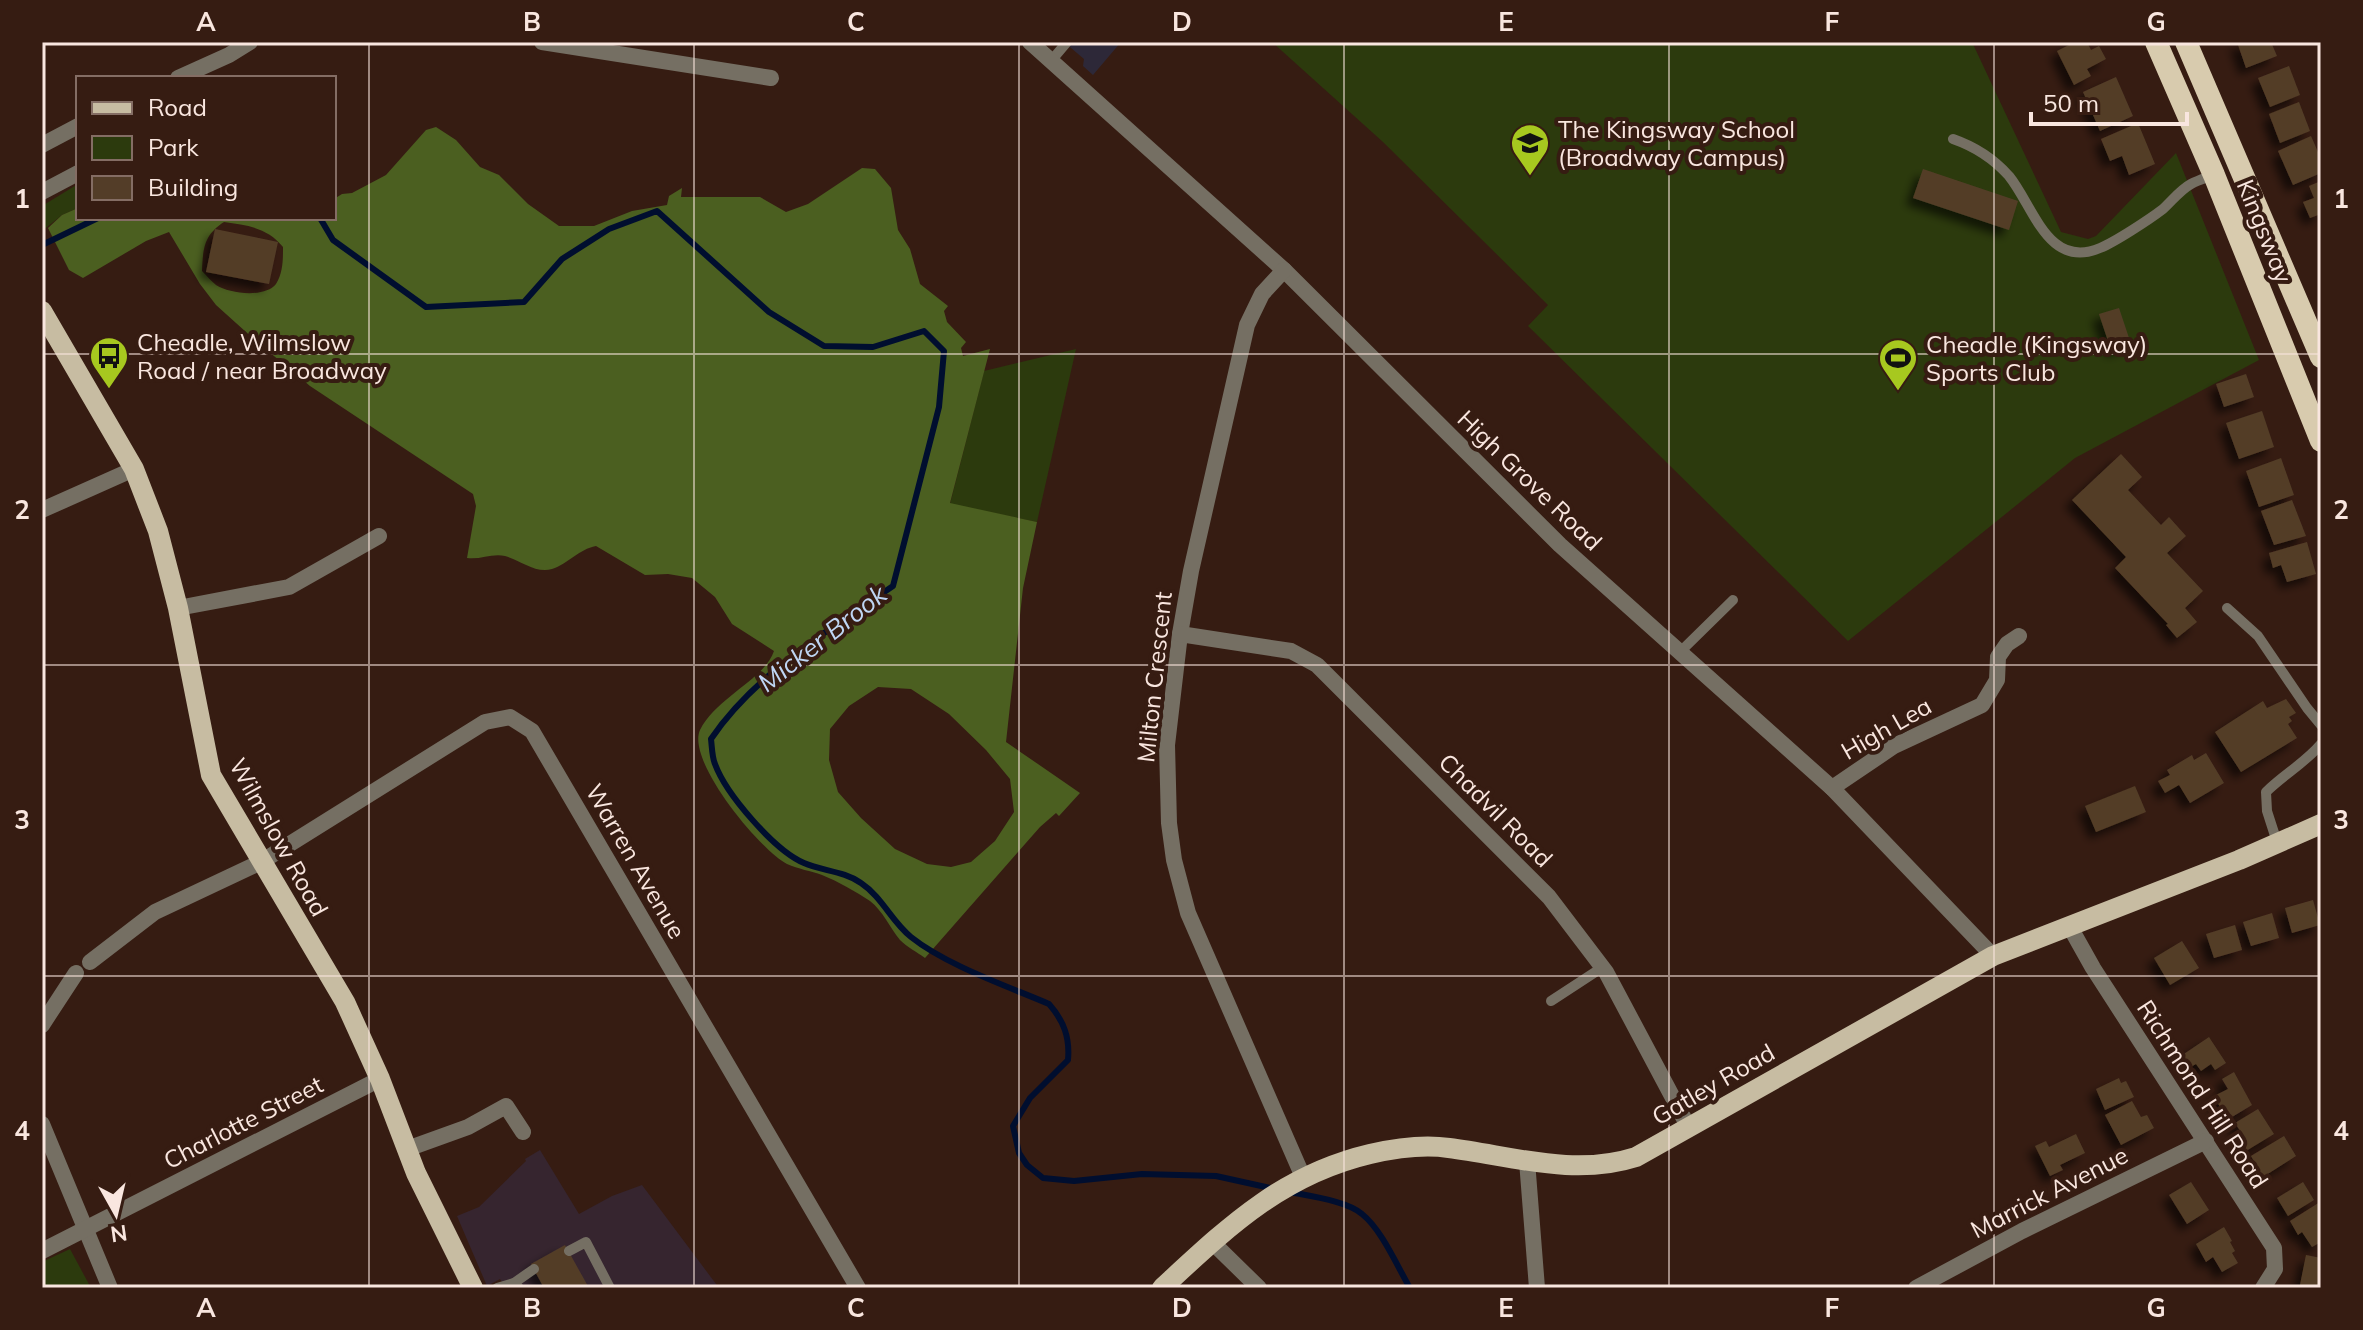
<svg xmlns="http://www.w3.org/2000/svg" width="2363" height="1330" font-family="Mulish,sans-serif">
  <defs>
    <filter id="shadow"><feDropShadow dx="-7" dy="7" stdDeviation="4" flood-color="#0009"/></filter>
  </defs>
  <rect width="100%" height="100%" fill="#361c12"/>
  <path fill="#36252f" d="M540,1150L579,1214L612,1196L642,1185L719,1288H506L500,1279L487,1286L457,1216L479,1207L526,1161L525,1159Z"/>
  <path fill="#2d2838" d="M1064,42H1121L1093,75L1083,66L1084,59Z"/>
  <g fill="#2c3a0d">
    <path d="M1272,42H1972L2061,232L2088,239L2096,236L2176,153L2259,360L2075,458L1848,641L1528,326L1548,305L1383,142Z"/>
    <path d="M78,184V208L62,215L42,231V206Z"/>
    <path d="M1076,349L1037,522L950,504L984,371Z"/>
    <path d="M70,1249L91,1288H42V1262Z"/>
  </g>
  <path fill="#4b5f20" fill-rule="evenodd" d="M436,127L456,140L480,167L499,175L528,204L559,226H594L632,211L667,205L669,196L682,188L681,197H760L786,212L808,204L862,168L875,169L891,188L898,230L910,249L920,284L948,306L944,311L947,322L966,342L961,348L963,356L990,349L950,503L1037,522L1023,588L1006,742L1080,793L1059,816L1056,813L1040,827L925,958C917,952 907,947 900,940C890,928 883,911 870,901C855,891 839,882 822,875C811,871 798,869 787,864C760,850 686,761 700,730C717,697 765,679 774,651L732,624L715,597L692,578L668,574L645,575L596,546C579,549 568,564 552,569C536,574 520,560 505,556C492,553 480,560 467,558L476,506L473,494L310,386L256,341L216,305L200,284L169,232L146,241L83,278L69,270L48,228L62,215L78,208V218H334V199L342,194L352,193L386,175L426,130ZM224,222C247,225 268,228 283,247C283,260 283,273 276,284C265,298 230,294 216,285C211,281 207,276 202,271C203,248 204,235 224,222ZM878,687L911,689L949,714L986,750L1010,779L1014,812L995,841L971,862L951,867L927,864L895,849L861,818L838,792L829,760L830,729L849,706Z"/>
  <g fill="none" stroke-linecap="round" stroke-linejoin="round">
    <g stroke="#000e2f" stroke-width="6">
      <path d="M320,218L333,240L426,307L524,302L562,259L609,229L657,211L769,312L824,346L873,347L924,331L944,351L939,407L893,586C829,630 755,674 711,739C712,747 712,757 715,764C726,794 774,850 804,863C822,871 844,871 861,883C882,897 892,922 911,937C946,965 1007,986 1049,1004C1064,1021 1070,1038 1068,1060L1030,1098L1013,1126L1019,1153L1027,1165L1043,1178L1074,1181L1142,1174L1216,1176L1275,1189"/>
      <path d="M42,245L98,218"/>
      <path d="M1290,1192C1309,1196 1348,1201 1362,1214C1382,1230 1397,1266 1410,1288"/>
    </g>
  </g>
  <g fill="#533d28" filter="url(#shadow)">
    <path d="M2075,42H2087L2091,50L2099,46L2106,59L2087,69L2091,76L2074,85L2057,51Z"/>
    <path d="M2237,42H2271L2277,56L2246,68Z"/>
    <path d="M2289,66L2300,95L2270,107L2258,78Z"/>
    <path d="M2116,77L2133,116L2100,131L2083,92Z"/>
    <path d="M2299,102L2310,131L2280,143L2269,114Z"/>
    <path d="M2138,123L2155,164L2129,175L2122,156L2110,161L2101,139Z"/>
    <path d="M2311,136L2321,159V173L2293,185L2278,151Z"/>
    <path d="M1923,169L2018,201L2009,230L1913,198Z"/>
    <path d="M2321,181V214L2310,218L2303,202L2314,198L2309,186Z"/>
    <path d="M215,229L278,242L269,284L206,272Z"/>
    <path d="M2119,308L2131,344L2114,350L2109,344L2099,314Z"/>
    <path d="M2246,374L2254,397L2224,407L2216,384Z"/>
    <path d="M2262,411L2274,447L2239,459L2226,423Z"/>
    <path d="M2121,454L2142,477L2128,490L2161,525L2169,517L2186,536L2167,553L2203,591L2185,608L2197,622L2177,638L2166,625L2168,624L2115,568L2126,557L2072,500Z"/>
    <path d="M2281,458L2294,495L2259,507L2246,471Z"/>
    <path d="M2292,500L2306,536L2274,545L2261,511Z"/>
    <path d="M2307,542L2316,574L2287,582L2281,565L2273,568L2269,553Z"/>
    <path d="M2286,699L2296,713L2289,717L2292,721L2288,724L2297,738L2241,772L2215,732L2263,701L2267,708Z"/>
    <path d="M2206,753L2224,783L2190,803L2179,785L2165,793L2158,781L2170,775L2167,770L2192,755L2194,760Z"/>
    <path d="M2135,786L2146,812L2096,832L2085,806Z"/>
    <path d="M2313,900L2320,925L2292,933L2285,908Z"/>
    <path d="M2272,913L2279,938L2251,946L2243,922Z"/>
    <path d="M2235,925L2242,950L2214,958L2206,934Z"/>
    <path d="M2182,941L2199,968L2170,985L2154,958Z"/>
    <path d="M2209,1037L2226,1063L2215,1070L2211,1064L2201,1071L2196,1064L2189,1068L2181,1056Z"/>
    <path d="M2234,1072L2252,1105L2227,1120L2214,1096L2228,1089L2222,1079Z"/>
    <path d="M2119,1078L2121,1083L2126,1081L2134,1097L2105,1110L2096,1089Z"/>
    <path d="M2132,1101L2141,1117L2147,1115L2154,1128L2121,1145L2105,1115Z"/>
    <path d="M2258,1109L2274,1134L2246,1151L2239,1140L2244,1137L2235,1123Z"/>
    <path d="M2076,1134L2085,1153L2060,1165L2063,1170L2050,1176L2035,1146L2046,1141L2049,1147Z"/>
    <path d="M2284,1136L2296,1156L2263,1177L2251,1156Z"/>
    <path d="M2191,1182L2209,1210L2187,1224L2169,1195Z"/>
    <path d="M2303,1182L2314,1200L2288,1216L2277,1198Z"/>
    <path d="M2320,1202L2321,1242L2312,1247L2302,1232L2298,1235L2290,1221Z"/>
    <path d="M2224,1227L2232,1241L2230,1242L2235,1251L2232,1253L2238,1263L2222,1272L2213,1257L2206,1262L2196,1244Z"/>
    <path d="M565,1245L589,1288H544L531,1264Z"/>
    <path d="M2306,1255L2321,1258V1288L2300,1285Z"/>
  </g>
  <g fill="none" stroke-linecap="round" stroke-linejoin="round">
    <g stroke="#756f63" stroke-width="10">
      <path d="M1051,61L1067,42"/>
      <path d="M1953,139C1976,147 1993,158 2009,176C2034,207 2048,270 2100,248C2115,242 2150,219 2163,209C2172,201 2180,190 2191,184C2198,180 2206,178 2214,175"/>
      <path d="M2227,608L2258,636L2307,708L2321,725"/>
      <path d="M1680,652L1733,600"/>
      <path d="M2277,842L2267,811L2266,792C2283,775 2305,763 2321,744"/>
      <path d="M1551,1001L1603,967"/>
      <path d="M569,1251L586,1242L610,1288"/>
      <path d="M514,1283L534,1269"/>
      <path d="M497,1288L514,1283L519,1288"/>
    </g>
    <g stroke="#756f63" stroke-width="16">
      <path d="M542,42L771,78"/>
      <path d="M1030,42L1284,270L1560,545L1832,788L1993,956"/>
      <path d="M1284,270L1262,294L1247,325L1191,571L1180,634L1167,745L1169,823L1174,860L1188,913L1303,1177"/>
      <path d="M42,510L134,469"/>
      <path d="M178,608L289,587L379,536"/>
      <path d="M1180,634L1291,651L1317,665L1549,897L1606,972L1689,1128"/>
      <path d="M1832,788L1894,746L1982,705L1997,680L1998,657L2007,644L2019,636"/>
      <path d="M2070,927L2093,968L2274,1248L2275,1269L2263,1288"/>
      <path d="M90,962L155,912L261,862L485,722L510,717L532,731L858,1288"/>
      <path d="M42,1025L76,973"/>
      <path d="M42,1124L110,1288"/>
      <path d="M407,1149L468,1127L506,1106L523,1132"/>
      <path d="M1527,1161L1537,1288"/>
      <path d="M1212,1242L1259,1288"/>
      <path d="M42,1251L380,1079"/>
      <path d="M1916,1288L2022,1231L2206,1141"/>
    </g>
    <g stroke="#756f63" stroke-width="16">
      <path d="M178,78L229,55L250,42"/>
      <path d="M42,145L78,126"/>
      <path d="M42,192L78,173"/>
    </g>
    <g stroke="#c7bca2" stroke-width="20">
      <path d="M42,311L134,469L158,531L178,608L211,775L345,1002L380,1079L416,1173L473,1288"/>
      <path d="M1162,1288C1227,1228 1281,1175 1370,1154C1396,1148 1422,1144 1449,1148C1512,1156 1574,1177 1636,1157L1993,956L2239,860L2321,824"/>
    </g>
    <g stroke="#d8cbae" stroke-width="22">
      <path d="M2156,42L2214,175L2321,441"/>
      <path d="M2186,42L2321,357"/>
    </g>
  </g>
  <path fill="none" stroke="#f9e6df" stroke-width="2" stroke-opacity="0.55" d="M369,42V1288M694,42V1288M1019,42V1288M1344,42V1288M1669,42V1288M1994,42V1288M42,354H2321M42,665H2321M42,976H2321"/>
  <defs>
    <symbol id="school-pin" viewBox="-11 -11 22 30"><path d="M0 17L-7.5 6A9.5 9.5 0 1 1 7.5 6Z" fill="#a7c81f" stroke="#361c12"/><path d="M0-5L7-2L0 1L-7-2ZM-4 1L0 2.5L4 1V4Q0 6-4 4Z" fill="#111"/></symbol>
    <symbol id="bus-pin" viewBox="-11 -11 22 30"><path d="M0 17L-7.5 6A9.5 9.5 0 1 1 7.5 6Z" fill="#a7c81f" stroke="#361c12"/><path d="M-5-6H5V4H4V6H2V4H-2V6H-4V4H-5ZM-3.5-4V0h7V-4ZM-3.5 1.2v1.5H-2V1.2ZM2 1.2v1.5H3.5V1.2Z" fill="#111"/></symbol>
    <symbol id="stadium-pin" viewBox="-11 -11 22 30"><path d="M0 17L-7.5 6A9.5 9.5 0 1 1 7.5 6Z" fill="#a7c81f" stroke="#361c12"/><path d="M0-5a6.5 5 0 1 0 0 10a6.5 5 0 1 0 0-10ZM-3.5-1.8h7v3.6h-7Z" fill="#111"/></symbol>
  </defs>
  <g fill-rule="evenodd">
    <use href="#school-pin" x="1508" y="121" width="44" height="60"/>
    <use href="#bus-pin" x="87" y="334" width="44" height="60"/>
    <use href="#stadium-pin" x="1876" y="336" width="44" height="60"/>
  </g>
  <g text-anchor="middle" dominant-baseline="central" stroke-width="8" stroke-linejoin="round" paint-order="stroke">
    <g font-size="24" fill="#f9e6df" stroke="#361c12" text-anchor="start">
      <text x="1558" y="129">The Kingsway School<tspan x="1558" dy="28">(Broadway Campus)</tspan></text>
      <text x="137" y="342">Cheadle, Wilmslow<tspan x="137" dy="28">Road / near Broadway</tspan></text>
      <text x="1926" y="344">Cheadle (Kingsway)<tspan x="1926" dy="28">Sports Club</tspan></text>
    </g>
    <g font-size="24" fill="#f9e6df" stroke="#361c12">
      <text transform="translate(2265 231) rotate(68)">Kingsway</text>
      <text transform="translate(1530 480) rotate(44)">High Grove Road</text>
      <text transform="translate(1154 677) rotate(-84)">Milton Crescent</text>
      <text transform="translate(1886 728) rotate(-30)">High Lea</text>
      <text transform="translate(1496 810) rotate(45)">Chadvil Road</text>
      <text transform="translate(279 837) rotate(61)">Wilmslow Road</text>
      <text transform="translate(636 861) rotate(60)">Warren Avenue</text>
      <text transform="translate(1713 1084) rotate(-30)">Gatley Road</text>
      <text transform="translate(2203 1094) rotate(57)">Richmond Hill Road</text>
      <text transform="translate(243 1122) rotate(-27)">Charlotte Street</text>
      <text transform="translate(2049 1192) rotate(-27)">Marrick Avenue</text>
    </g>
    <g font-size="26" font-style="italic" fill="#bfd6f4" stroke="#361c12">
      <text transform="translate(822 638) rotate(-38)">Micker Brook</text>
    </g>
  </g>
  <rect width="2363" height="1330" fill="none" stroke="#361c12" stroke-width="88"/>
  <rect x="76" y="76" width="260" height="144" fill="#361c12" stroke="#846d64" stroke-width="2"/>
  <rect x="92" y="102" width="40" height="12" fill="#c7bca2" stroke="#846d64" stroke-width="2"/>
  <text x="148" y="116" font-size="24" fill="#f9e6df">Road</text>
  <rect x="92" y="136" width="40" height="24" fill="#2c3a0d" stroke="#846d64" stroke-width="2"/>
  <text x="148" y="156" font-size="24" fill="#f9e6df">Park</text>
  <rect x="92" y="176" width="40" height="24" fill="#533d28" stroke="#846d64" stroke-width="2"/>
  <text x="148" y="196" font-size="24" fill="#f9e6df">Building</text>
  <g transform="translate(116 1214) rotate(172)" stroke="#361c12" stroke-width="6" paint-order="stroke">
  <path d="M0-6L14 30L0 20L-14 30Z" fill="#f9e6df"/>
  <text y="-12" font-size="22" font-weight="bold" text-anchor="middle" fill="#f9e6df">N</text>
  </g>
  <path d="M2031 112v12h156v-12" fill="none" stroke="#f9e6df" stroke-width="4"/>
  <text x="2043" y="112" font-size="24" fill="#f9e6df" stroke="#361c12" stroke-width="6" paint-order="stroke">50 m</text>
  <rect x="44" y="44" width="2275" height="1242" fill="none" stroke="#f9e6df" stroke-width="3"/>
  <g font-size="26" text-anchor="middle" font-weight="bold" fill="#f9e6df">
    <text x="206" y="31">A</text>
    <text x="532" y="31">B</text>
    <text x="856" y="31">C</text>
    <text x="1182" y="31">D</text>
    <text x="1506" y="31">E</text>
    <text x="1832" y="31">F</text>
    <text x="2156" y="31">G</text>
    <text x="22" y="208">1</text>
    <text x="2341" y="208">1</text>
    <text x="22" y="519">2</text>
    <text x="2341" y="519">2</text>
    <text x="22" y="829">3</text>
    <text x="2341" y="829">3</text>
    <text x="22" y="1140">4</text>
    <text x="2341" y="1140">4</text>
    <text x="206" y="1317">A</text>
    <text x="532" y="1317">B</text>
    <text x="856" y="1317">C</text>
    <text x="1182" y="1317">D</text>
    <text x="1506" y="1317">E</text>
    <text x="1832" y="1317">F</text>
    <text x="2156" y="1317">G</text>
  </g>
</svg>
